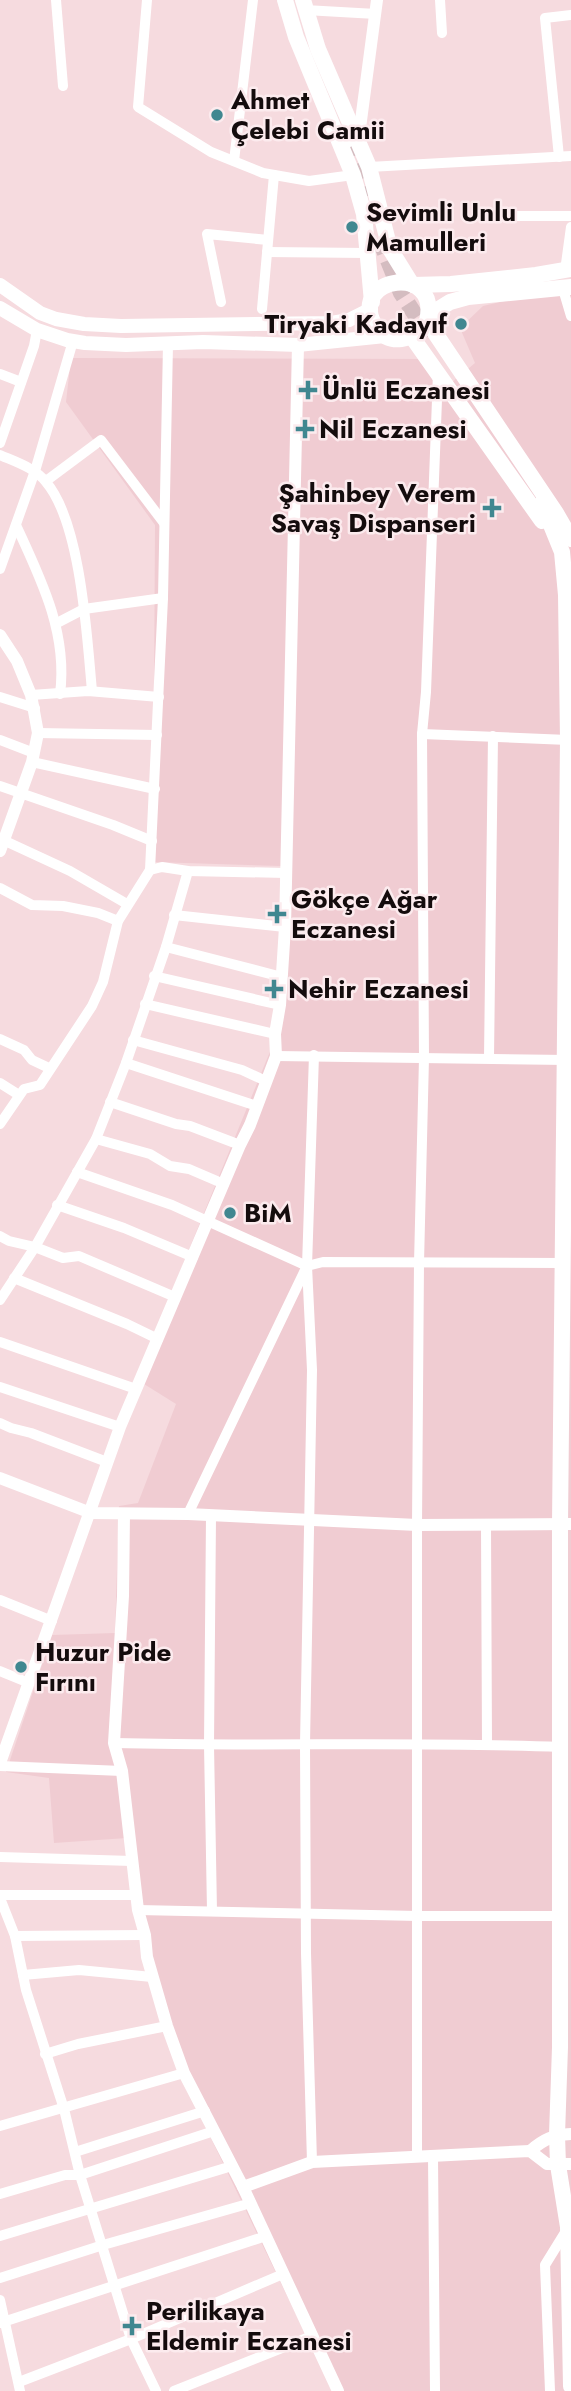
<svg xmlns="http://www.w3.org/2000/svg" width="571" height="2391" font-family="Jost,sans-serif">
  <rect width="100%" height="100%" fill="#f6dbdf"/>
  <path fill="#f0ccd2" d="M571,286V2391H333L205,2126L145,1944L127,1838L54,1843L49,1778L6,1772L52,1635L115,1633L119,1506L138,1503L176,1404L136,1379L278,1032L282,866L153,862L155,525L66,402L71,358L430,359L445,388L475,363L460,328L483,306Z"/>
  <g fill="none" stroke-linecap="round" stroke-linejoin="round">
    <g stroke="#d4bcc0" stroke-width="16" stroke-dasharray="16 8" stroke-linecap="butt">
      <path d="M349,141L370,195"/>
      <path d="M379,238L401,293L429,336"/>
    </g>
    <g stroke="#fff" stroke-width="10">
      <path d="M56,0L63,86"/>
      <path d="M147,0L138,107L211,152L263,173L309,181L353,175"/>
      <path d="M440,0L442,33"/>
      <path d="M305,10L376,14"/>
      <path d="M559,157L545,18L571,15"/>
      <path d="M234,161L253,0"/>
      <path d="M369,167L571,156"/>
      <path d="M486,216H571"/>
      <path d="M267,252L367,253"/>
      <path d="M565,271L571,227"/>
      <path d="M563,289L571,316"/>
      <path d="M221,302L207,234L268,240"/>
      <path d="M262,309L274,175"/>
      <path d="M0,374L21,382"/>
      <path d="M0,443L34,346L37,330"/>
      <path d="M0,455C16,462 35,468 46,482C81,523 87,637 92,691"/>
      <path d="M46,481L101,440L164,523"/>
      <path d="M16,525C41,579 68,633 60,694"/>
      <path d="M0,569L35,471L73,341"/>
      <path d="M57,623L84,609L163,598"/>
      <path d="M31,695L88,691L159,697"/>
      <path d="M0,697L35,708"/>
      <path d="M38,733L157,735"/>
      <path d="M422,734L568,740"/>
      <path d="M0,740L34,753"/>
      <path d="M32,762L155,789"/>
      <path d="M0,786L113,825L152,841"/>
      <path d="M3,840L70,871L127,904"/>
      <path d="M150,870L162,867L188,871L286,873"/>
      <path d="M0,888L32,905L63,906L98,913L118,921"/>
      <path d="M174,915L285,927"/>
      <path d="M166,947L282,977"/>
      <path d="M154,976L280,1005"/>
      <path d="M145,1004L275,1034"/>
      <path d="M0,1039L24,1050L32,1060L49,1068"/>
      <path d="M133,1040L242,1070L266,1081"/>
      <path d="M276,1056L567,1060"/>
      <path d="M489,1058L493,736"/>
      <path d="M126,1063L257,1106"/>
      <path d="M0,1083L19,1095"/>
      <path d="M110,1102L176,1124L190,1126L240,1145"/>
      <path d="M0,1124L24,1089L40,1085L92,1006L103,982L118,921L150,870L163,598L168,344"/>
      <path d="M96,1139L150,1154L170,1166L189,1169L224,1184"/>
      <path d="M77,1172L172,1205L307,1266L323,1262L562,1263"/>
      <path d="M57,1205L124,1228L193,1257"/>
      <path d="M0,1236L9,1241L35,1247L63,1258L79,1256L175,1297"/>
      <path d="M14,1278L127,1324L158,1339"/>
      <path d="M0,1300L35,1247L96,1139L126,1063L166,947L188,871"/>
      <path d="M0,1342L136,1389"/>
      <path d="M0,1387L120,1427"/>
      <path d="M0,1423L11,1428L31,1433L107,1462"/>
      <path d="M188,1514L305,1270"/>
      <path d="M211,1516L209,1745L212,1911"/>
      <path d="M486,1526L487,1744"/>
      <path d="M0,1600L52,1621"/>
      <path d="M0,1671L29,1683"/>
      <path d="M114,1743C263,1747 412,1741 561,1747"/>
      <path d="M0,1766L122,1771"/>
      <path d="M0,1857L132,1861"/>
      <path d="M0,1895H136"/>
      <path d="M0,1898L15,1936L26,1990L64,2109L80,2175L131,2339L156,2391"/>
      <path d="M138,1910L418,1916H560"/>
      <path d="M15,1936L145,1935"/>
      <path d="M23,1975L79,1970L152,1977"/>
      <path d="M45,2054L78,2044L167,2026"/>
      <path d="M0,2126L184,2073"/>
      <path d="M75,2152L205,2111"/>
      <path d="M433,2156L435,2391"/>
      <path d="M417,2157V1525L419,1263L424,1058L422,734L426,692L438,373"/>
      <path d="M312,2162L306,1953L305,1744L312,1370L307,1266L314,1055"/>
      <path d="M0,2194L65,2175H80L214,2131"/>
      <path d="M0,2236L232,2166"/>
      <path d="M0,2278L103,2245L251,2203"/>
      <path d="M0,2300L20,2391"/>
      <path d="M0,2323L266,2236"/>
      <path d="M19,2382L131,2339L283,2274"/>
      <path d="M174,2391L312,2336"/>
      <path d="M550,2391L545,2265L566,2231"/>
    </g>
    <g stroke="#fff" stroke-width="12">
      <path d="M341,146L356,136L360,128L377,0"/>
      <path d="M0,635L17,661L31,695L38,733L32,762L0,851"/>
      <path d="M0,1478L91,1513L188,1514L417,1525L571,1524"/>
      <path d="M124,1514L123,1596L114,1743L122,1771L138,1910L145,1935L147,1957L167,2026L184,2073L243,2187L338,2391"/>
      <path d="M0,1763L120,1427L240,1145L250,1125L276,1056L275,1034L280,1005L285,927L298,345"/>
      <path d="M530,2151C544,2139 553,2135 571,2134"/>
      <path d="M243,2187L312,2162L530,2151L547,2164H571"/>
    </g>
    <g stroke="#fff" stroke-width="14">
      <path d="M0,285L40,313L56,319L84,324L121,326L331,323L349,320L371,309"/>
      <path d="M0,308L37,330L67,340L85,343L126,345L203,342L298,345L385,336"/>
    </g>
    <g stroke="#fff" stroke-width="16">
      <path d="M285,0L296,37L353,175L364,214L372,302"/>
      <path d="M303,0L318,49L369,167L390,249L411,283"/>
      <path d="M413,285L451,284L536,275L571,269"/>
      <path d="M429,315L450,302L468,297L571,287"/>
      <path d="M427,321C416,340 387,349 374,324C349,276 441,263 427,321L556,513L571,539"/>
      <path d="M412,337L542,521"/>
      <path d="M542,503L562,552L566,595L568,740L560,1524V2047L557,2135L558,2165L568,2227L571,2386"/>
    </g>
  </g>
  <g fill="#408790" stroke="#fcebee" stroke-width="2.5">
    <circle cx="217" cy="115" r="7"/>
    <circle cx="352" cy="227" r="7"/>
    <circle cx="461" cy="324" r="7"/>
    <path d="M304.5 379.5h7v7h7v7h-7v7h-7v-7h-7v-7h7z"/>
    <path d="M301.5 418.5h7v7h7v7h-7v7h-7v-7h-7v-7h7z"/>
    <path d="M488.5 497.5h7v7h7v7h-7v7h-7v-7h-7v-7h7z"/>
    <path d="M273.5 903.5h7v7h7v7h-7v7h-7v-7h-7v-7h7z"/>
    <path d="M270.5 978.5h7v7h7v7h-7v7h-7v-7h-7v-7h7z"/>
    <circle cx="230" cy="1213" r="7"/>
    <circle cx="21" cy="1667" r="7"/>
    <path d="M128.5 2315.5h7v7h7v7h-7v7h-7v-7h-7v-7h7z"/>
  </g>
  <g text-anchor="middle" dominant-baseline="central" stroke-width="5" stroke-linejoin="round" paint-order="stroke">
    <g font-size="26" font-weight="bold" fill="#140c0d" stroke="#fcebee" text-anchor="start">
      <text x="231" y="100">Ahmet<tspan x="231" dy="30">Çelebi Camii</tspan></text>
      <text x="366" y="212">Sevimli Unlu<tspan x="366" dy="30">Mamulleri</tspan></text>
      <text x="447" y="324" text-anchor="end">Tiryaki Kadayıf</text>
      <text x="322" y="390">Ünlü Eczanesi</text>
      <text x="319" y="429">Nil Eczanesi</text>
      <text x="476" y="493" text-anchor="end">Şahinbey Verem<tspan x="476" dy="30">Savaş Dispanseri</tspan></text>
      <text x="291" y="899">Gökçe Ağar<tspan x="291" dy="30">Eczanesi</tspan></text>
      <text x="288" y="989">Nehir Eczanesi</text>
      <text x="244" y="1213">BiM</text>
      <text x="35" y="1652">Huzur Pide<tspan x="35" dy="30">Fırını</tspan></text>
      <text x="146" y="2311">Perilikaya<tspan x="146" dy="30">Eldemir Eczanesi</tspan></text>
    </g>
  </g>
</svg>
